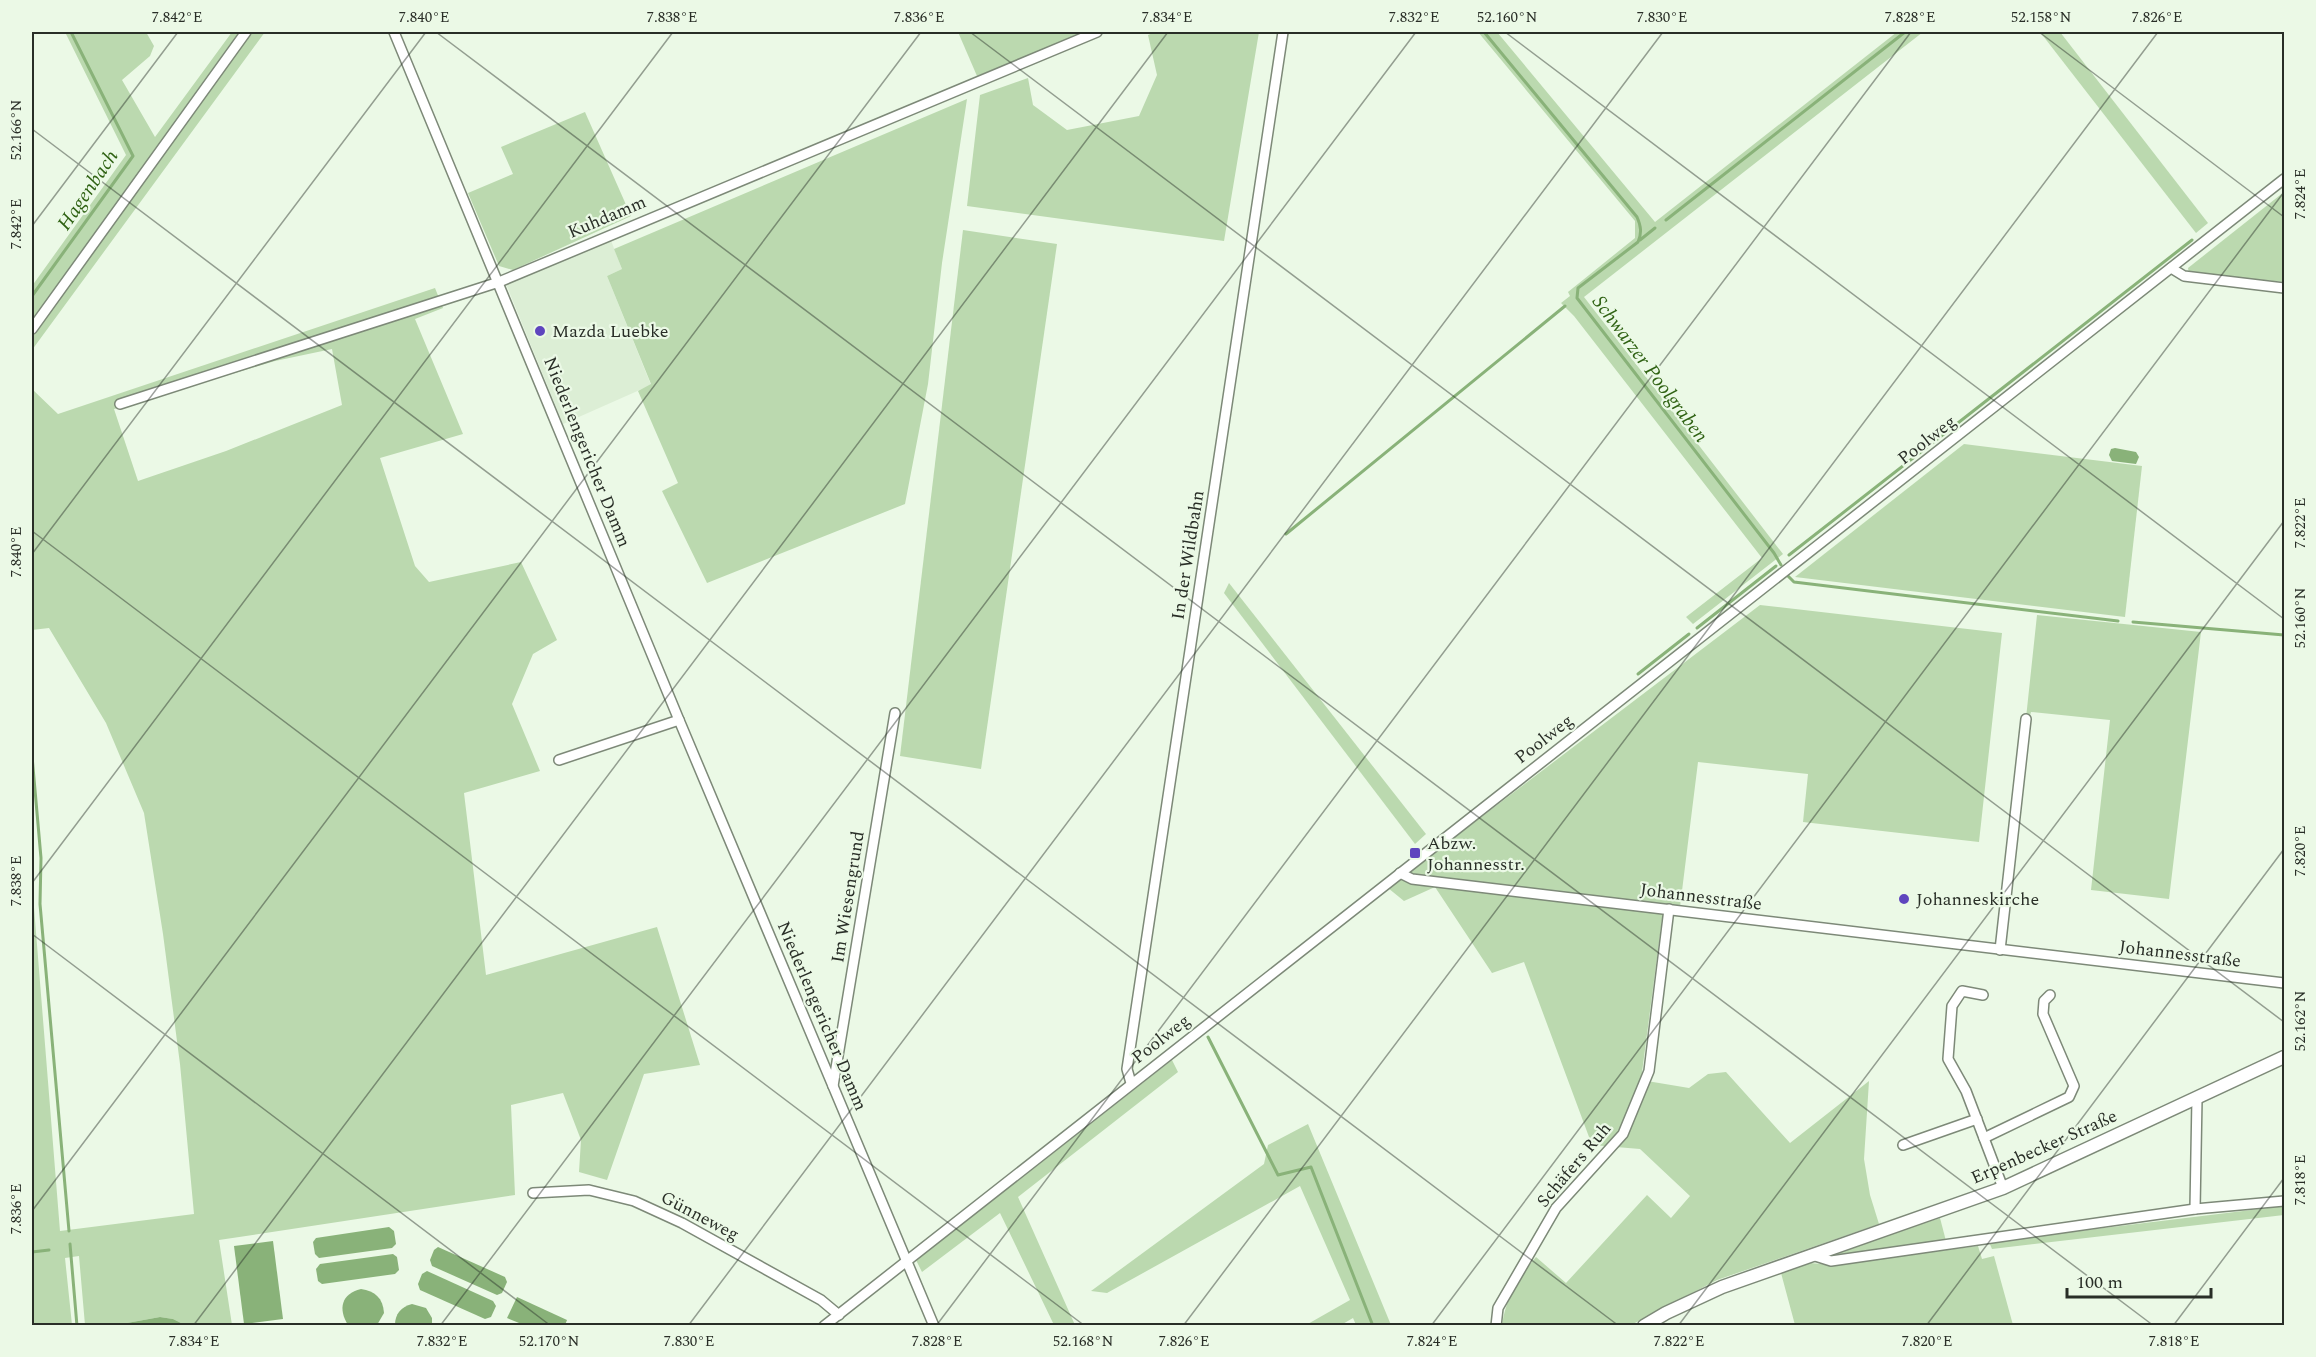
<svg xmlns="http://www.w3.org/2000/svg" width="2316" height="1357" font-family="Spectral,serif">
  <rect width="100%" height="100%" fill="#ebf9e6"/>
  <path fill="#dceed5" d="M610,238L622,269L607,276L651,385L563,424L506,284Z"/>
  <g fill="#bbd9af" fill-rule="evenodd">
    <path d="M65,32H146L154,46L150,56L122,80L155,137L232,32H265L32,350V286L126,155Z"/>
    <path d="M958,32H1085L977,76Z"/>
    <path d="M1155,32H1259L1224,241L967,206L980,95L1028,78L1033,105L1067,130L1139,116L1157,75L1148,35Z"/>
    <path d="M1478,32H1497L1655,222L1897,32H1923L1584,297L1783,554L1693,624L1686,617L1762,558L1574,316L1561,303L1570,296L1568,292L1635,238V221Z"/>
    <path d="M2040,32H2060L2208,223L2196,233Z"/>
    <path d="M967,99L942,263L928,384L905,504L707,583L662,491L678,483L638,391L651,384L607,276L622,269L614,249Z"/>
    <path d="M585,112L631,216L513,270L499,266L468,193L513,174L501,147Z"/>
    <path d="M2284,192V282L2189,273L2188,268Z"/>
    <path d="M963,230L1057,244L981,769L900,756Z"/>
    <path d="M435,288L443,308L415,319L463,434L380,458L415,566L429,582L521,562L557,640L533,654L512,704L540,771L464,793L486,975L657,927L700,1065L644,1074L607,1180L579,1172L581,1140L563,1093L511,1105L515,1195L219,1240L232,1325H185L173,1319L160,1317L116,1325H85L79,1256L65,1258L72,1325H32V796L33,895L60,1231L194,1214L180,1064L163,934L144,813L106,723L49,628L32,630V389L58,414ZM332,349L342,405L226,451L138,481L114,409L275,361Z"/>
    <path d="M1964,444L2142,466L2125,617L1795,577Z"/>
    <path d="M1229,583L1426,834L1415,844L1224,593Z"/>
    <path d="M1760,605L2002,633L1979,842L1803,822L1808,774L1698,762L1680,907L1662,919L1641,1080L1689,1088L1708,1074L1726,1072L1790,1143L1869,1081L1864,1159L1870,1195L1879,1224L1717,1280L1631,1325H1502C1506,1298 1518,1278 1536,1257L1566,1283L1647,1195L1671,1218L1690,1196L1640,1149L1592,1145L1524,962L1492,973L1435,887L1404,901L1388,888Z"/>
    <path d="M2037,615L2201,632L2169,899L2091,890L2110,720L2031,712L2029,719L2026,718Z"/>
    <path d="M1172,1060L1178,1072L1018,1197L1075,1325H1054L1000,1213L922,1272L916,1260Z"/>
    <path d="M1308,1124L1391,1325H1356L1353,1318L1341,1325H1306L1350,1300L1300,1186L1107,1293L1091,1291L1264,1164L1268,1145Z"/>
    <path d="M2284,1206V1215L1992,1249L1989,1242Z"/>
    <path d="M1940,1218L1946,1241L1834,1256L1828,1254Z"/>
    <path d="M1978,1246L1982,1259L1994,1256L2013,1325H1795L1781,1273L1811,1263L1830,1265Z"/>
  </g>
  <g fill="#89b279">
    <path d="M2115,448L2136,452L2139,457L2136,464L2112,461L2109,455L2111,449Z"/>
    <path d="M389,1227L394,1231L396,1244L392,1248L319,1258L315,1254L313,1242L316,1238Z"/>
    <path d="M273,1241L283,1319L244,1324L234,1246Z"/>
    <path d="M438,1247L505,1277L507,1282L502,1293L497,1295L432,1266L430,1260L434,1250Z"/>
    <path d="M393,1254L397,1257L399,1270L395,1274L322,1284L318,1281L316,1269L320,1264Z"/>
    <path d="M427,1271L493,1301L496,1306L491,1317L485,1319L420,1290L418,1284L422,1274Z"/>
    <path d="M361,1289C375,1291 383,1298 384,1313L377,1325H348C338,1309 341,1294 361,1289Z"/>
    <path d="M517,1297L567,1320L565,1325H524L507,1318Z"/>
    <path d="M412,1304L426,1308L432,1318V1325H395C395,1314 401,1307 412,1304Z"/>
    <path d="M160,1317L173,1319L185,1325H116Z"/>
  </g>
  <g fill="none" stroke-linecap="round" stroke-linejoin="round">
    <g stroke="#89b279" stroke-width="3">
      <path d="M1484,32L1637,217C1641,226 1642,233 1638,242L1578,288L1577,298L1774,553L1781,565"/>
      <path d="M1666,220L1905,32"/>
      <path d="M1640,240L1655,228"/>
      <path d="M32,296L133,156L71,32"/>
      <path d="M1286,534L1565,306"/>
      <path d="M1789,555L2192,240"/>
      <path d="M1788,576L1794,582L2118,621"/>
      <path d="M2133,622L2284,635"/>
      <path d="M1697,628L1776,566"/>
      <path d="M1638,674L1689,634"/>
      <path d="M32,756L41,858L40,904L69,1231"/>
      <path d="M1208,1037L1278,1175L1311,1167L1373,1326"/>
      <path d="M70,1244L77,1326"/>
      <path d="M32,1252L49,1250"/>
    </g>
    <defs>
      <g id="street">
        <path d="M394,32L679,720L934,1326"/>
        <path d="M2171,268L2184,276L2284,288"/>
        <path d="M32,329L246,32"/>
        <path d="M120,404L499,282L1097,32"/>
        <path d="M559,760L679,720"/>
        <path d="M1400,873L1412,879L2284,983"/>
        <path d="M2000,950L2026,719"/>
        <path d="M1983,995L1962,991L1952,1006L1948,1059L1966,1091L2003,1188"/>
        <path d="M1131,1083L1127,1069L1283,32"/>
        <path d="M833,1086L895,713"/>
        <path d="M1984,1138L2069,1097L2074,1086L2043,1014L2044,1001L2050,995"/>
        <path d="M1903,1145L1977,1119"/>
        <path d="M533,1193L589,1190L634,1201L682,1223L821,1300L839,1315"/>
        <path d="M2195,1209L2197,1098"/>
        <path d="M1812,1255L1831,1261L2195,1209L2284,1201"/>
        <path d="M824,1326L2284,179"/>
        <path d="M1496,1326L1498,1308L1556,1208L1623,1134L1649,1071L1669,909"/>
      </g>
      <path id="secondary" d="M1644,1326L1666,1313L1722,1287L2003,1188L2284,1057"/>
    </defs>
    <use href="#street" stroke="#7d8978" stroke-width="12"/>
    <use href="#secondary" stroke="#7d8978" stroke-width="15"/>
    <use href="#street" stroke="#fff" stroke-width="9"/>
    <use href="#secondary" stroke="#fff" stroke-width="12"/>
  </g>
  <path fill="none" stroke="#292e27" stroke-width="1.5" stroke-opacity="0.45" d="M436,32L2154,1326M970,32L2284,1022M1505,32L2284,619M2039,32L2284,217M32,129L1619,1326M32,226L178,32M32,531L1085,1326M32,554L426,32M32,883L673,32M32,934L551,1326M32,1211L921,32M193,1326L1168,32M440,1326L1416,32M688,1326L1663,32M936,1326L1911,32M1183,1326L2158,32M1431,1326L2284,192M1678,1326L2284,521M1926,1326L2284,849M2173,1326L2284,1178"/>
  <g fill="#5e45be" stroke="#ebf9e6" stroke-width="2">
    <circle cx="540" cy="331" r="6"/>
    <rect x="1409" y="847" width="12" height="12" rx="3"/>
    <circle cx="1904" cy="899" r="6"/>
  </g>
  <g text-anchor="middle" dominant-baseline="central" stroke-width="4.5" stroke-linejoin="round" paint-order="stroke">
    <g font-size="18" fill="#292e27" stroke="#ebf9e6">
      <text transform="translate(607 217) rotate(-23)">Kuhdamm</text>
      <text transform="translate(1927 440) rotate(-38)">Poolweg</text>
      <text transform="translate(587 452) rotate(68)">Niederlengericher Damm</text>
      <text transform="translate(1188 555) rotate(-81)">In der Wildbahn</text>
      <text transform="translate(1544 739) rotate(-38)">Poolweg</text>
      <text transform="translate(848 897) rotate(-81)">Im Wiesengrund</text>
      <text transform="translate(1701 897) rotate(7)">Johannesstraße</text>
      <text transform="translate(2180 954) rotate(7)">Johannesstraße</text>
      <text transform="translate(822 1016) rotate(67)">Niederlengericher Damm</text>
      <text transform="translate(1161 1039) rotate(-38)">Poolweg</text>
      <text transform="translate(2044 1147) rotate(-24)">Erpenbecker Straße</text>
      <text transform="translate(1574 1165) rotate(-50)">Schäfers Ruh</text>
      <text transform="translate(700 1216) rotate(28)">Günneweg</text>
    </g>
    <g font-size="18" fill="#292e27" stroke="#ebf9e6" text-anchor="start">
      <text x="552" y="331">Mazda Luebke</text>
      <text x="1427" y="843">Abzw.<tspan x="1427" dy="21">Johannesstr.</tspan></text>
      <text x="1916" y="899">Johanneskirche</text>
    </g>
    <g font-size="20" font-style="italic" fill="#2f6213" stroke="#ebf9e6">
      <text transform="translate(88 190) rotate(-56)">Hagenbach</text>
      <text transform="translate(1650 369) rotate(53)">Schwarzer Poolgraben</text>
    </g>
  </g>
  <rect width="2316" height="1357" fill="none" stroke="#ebf9e6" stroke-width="66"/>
  <path d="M2067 1288v9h144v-9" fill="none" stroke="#292e27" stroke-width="3"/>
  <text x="2076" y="1288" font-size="18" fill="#292e27" stroke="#ebf9e6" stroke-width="4.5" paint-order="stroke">100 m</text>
  <rect x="33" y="33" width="2250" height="1291" fill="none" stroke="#292e27" stroke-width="2"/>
  <g font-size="15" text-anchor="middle" fill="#292e27">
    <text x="177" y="22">7.842°E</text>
    <text x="424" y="22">7.840°E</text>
    <text x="672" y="22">7.838°E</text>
    <text x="919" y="22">7.836°E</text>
    <text x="1167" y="22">7.834°E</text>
    <text x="1414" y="22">7.832°E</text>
    <text x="1507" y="22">52.160°N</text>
    <text x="1662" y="22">7.830°E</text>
    <text x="1910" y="22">7.828°E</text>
    <text x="2041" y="22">52.158°N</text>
    <text x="2157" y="22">7.826°E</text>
    <text transform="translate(16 130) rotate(-90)" y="5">52.166°N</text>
    <text transform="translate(2300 194) rotate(-90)" y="5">7.824°E</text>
    <text transform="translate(16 224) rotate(-90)" y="5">7.842°E</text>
    <text transform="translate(2300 523) rotate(-90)" y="5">7.822°E</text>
    <text transform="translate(16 552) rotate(-90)" y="5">7.840°E</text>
    <text transform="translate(2300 618) rotate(-90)" y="5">52.160°N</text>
    <text transform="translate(2300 851) rotate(-90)" y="5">7.820°E</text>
    <text transform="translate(16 881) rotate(-90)" y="5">7.838°E</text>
    <text transform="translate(2300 1021) rotate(-90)" y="5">52.162°N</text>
    <text transform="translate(2300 1180) rotate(-90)" y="5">7.818°E</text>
    <text transform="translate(16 1209) rotate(-90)" y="5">7.836°E</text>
    <text x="194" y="1346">7.834°E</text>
    <text x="442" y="1346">7.832°E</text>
    <text x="549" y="1346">52.170°N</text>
    <text x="689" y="1346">7.830°E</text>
    <text x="937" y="1346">7.828°E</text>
    <text x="1083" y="1346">52.168°N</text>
    <text x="1184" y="1346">7.826°E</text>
    <text x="1432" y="1346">7.824°E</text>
    <text x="1679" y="1346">7.822°E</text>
    <text x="1927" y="1346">7.820°E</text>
    <text x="2174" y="1346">7.818°E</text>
  </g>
</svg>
